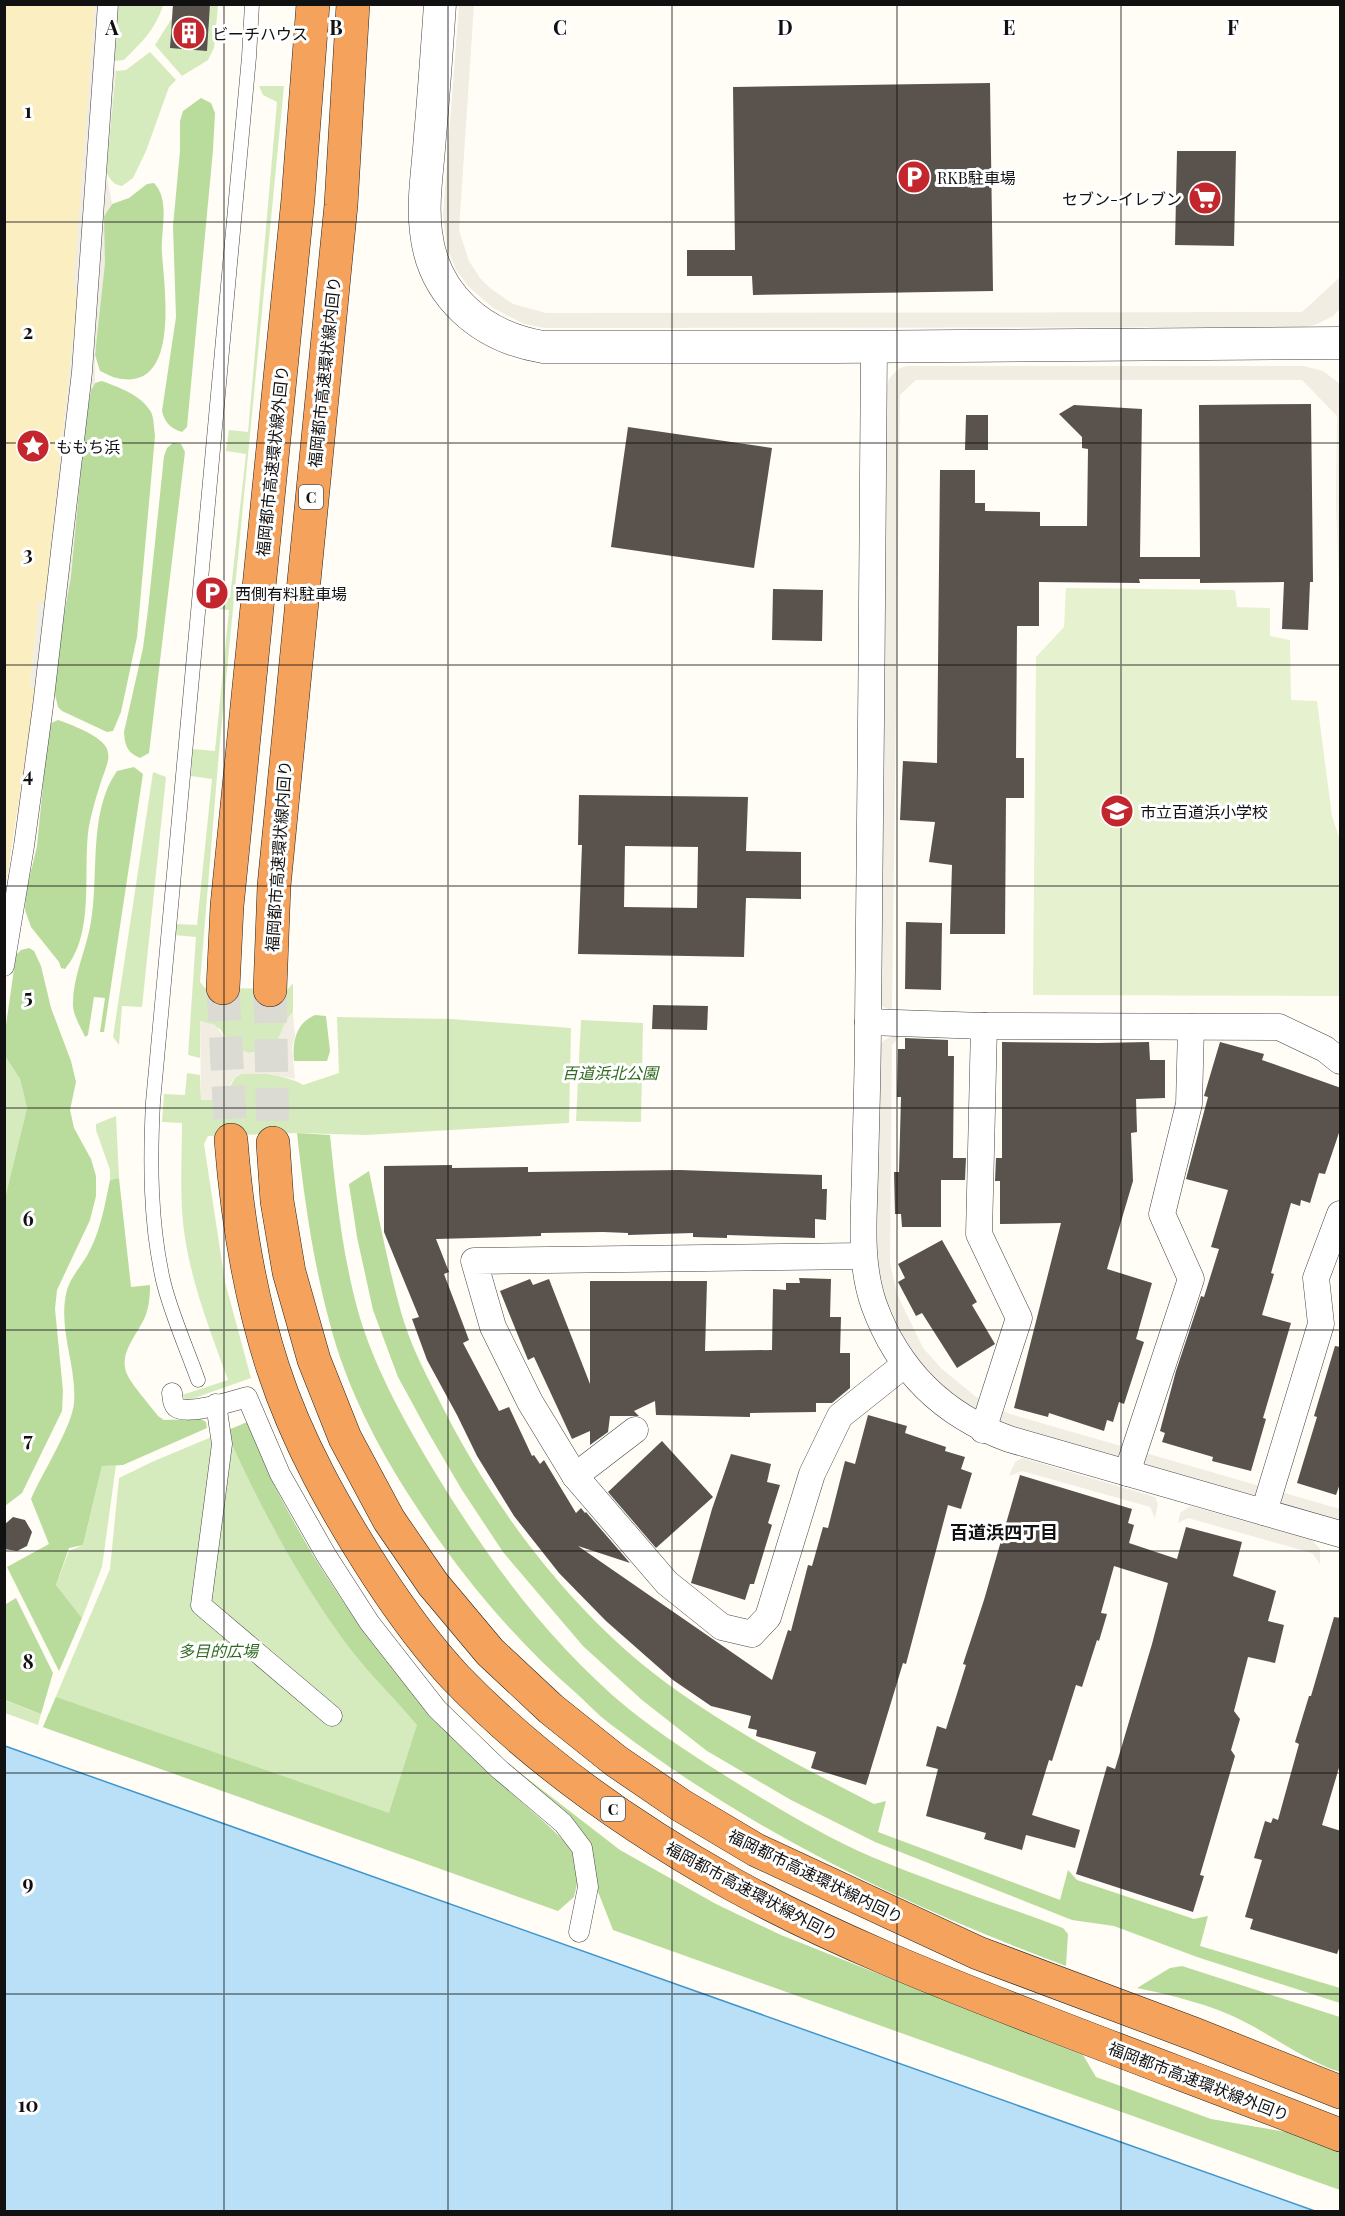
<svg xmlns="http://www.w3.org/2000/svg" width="1345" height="2216" font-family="'Playfair Display','Noto Sans JP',serif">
  <rect width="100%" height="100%" fill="#fffdf5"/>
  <g fill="#d5ebbd">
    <path d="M118,5H163C156,29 141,43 124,60L114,61Z"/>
    <path d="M210,5H218L214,48L208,60L182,76L155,45L172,18L170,48Z"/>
    <path d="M150,52L176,80L169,87L146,151L133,178L122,186C113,185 109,178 106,171L116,71L126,70Z"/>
    <path d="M259,86H284L219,752L200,982L205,988L288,989L293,983V1012L286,1021L278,1040L271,1049L249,1053L240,1051L232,1047L220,1029L200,1021V1058L188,1055L196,937L174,935L176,924L197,925L212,779L191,776L193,749L215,751L229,610L208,608L210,597L230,598L246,454L226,451L229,430L248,432L277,102L263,95Z"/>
    <path d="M153,772L166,777L142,1007L122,1006L119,1045L113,1037Z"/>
    <path d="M337,1017L451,1019L571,1028L569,1123L366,1135L297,1133L208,1136L204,1144L225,1282L251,1378L186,1401L182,1395L228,1380C211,1333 193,1288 185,1238C179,1200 182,1161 182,1123L162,1122L164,1094L185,1095L187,1073L200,1075L201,1100L229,1089C232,1083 234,1076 241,1074C256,1070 291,1077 303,1085L339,1073Z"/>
    <path d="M581,1020L643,1023L641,1122L576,1121Z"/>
    <path d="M5,1056L20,1079L27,1108L5,1198Z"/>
    <path d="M116,1116L119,1178L110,1180V1170L96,1130V1124Z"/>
    <path d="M250,1421L271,1480L315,1559L360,1627L437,1721L391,1850L43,1727L110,1569L119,1478L154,1461Z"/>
    <path d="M116,1465L102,1567L82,1618L56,1585L69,1551L83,1545L102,1466Z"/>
    <path d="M4,1700L41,1714L38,1725L5,1713Z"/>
  </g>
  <g fill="#b9dc9c">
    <path d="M201,98L211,103L215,113L213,150L187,427L182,432C170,428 165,423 162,411L176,317L173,226L180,151V121L183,111Z"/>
    <path d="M154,183C171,201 160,231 162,253C164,287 181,393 117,378C111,377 105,373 100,371L95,355L104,216L112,204L129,198L147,184Z"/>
    <path d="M102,381C120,388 140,394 151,412C154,418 154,429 155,436L137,637L121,712L113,731L107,732L62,711L58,707L54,690L86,415L91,390L95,383Z"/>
    <path d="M173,443L181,444L185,452L149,753L140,758C127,752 125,746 124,732L143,648L148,610L164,456L167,448Z"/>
    <path d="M58,720C70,724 99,735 106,747C108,750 109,757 108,760C107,767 103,775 101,782C96,797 92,811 89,826C82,870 96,933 65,969L61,968L59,962L31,927L25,910L26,892L37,846L49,724Z"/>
    <path d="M134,767L143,774L104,1032H100L105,998L94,997L88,1035L85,1037C81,1027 72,1014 73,1003C73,978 85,952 90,927C100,879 87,813 117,771Z"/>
    <path d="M29,948L34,951L41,966L51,1008L71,1061L76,1082L70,1110L74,1128L91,1159L96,1176V1196L90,1220L57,1290L55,1309L63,1391L62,1411L22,1493L5,1506V1198L27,1108L20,1079L5,1056V1032L16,955L21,950Z"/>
    <path d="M315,1015L326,1016L330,1051L327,1061H294C292,1042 296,1023 315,1015Z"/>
    <path d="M297,1133L330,1135C336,1195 343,1260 360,1318C377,1373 406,1424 436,1474C489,1561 551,1645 630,1710C668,1740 709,1766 750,1791C789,1815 830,1839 872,1857C934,1883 999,1904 1063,1928L1068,1934L1066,1966C908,1907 752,1832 617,1729C602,1719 589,1705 576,1693C511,1636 458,1572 412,1500C377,1446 346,1386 330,1324C313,1262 304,1197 297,1133Z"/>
    <path d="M369,1171C379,1218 388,1266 401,1312C409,1341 423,1369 437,1396C487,1498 562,1601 652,1672C720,1725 798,1765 874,1804L886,1801L878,1832L1060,1900L1068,1870L1077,1880L1194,1919L1208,1916L1200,1946L1340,1988V2003L1197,1957L1114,1926L1072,1920L875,1842L791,1800L707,1751L642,1700L583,1646L503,1552L462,1490L428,1432L398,1377L373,1310L357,1237L349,1184Z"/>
    <path d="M119,1178L131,1287L150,1285C150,1297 149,1307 145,1317C137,1335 118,1354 127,1374C131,1384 150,1405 158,1416L164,1420L201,1419L206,1422L207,1428L123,1465L102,1466L83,1545L69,1548L56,1585L82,1618L59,1671L7,1567L49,1544L31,1499C41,1475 72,1427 74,1403C77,1365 57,1328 67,1290C71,1276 84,1263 90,1250C101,1228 105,1204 110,1180Z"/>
    <path d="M250,1421C257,1441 263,1463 272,1481C319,1576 389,1673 463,1748C499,1785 541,1816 577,1854V1884L574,1897L558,1911L43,1727L56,1697L389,1813L417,1725C392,1695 362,1667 340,1635C294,1571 258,1502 226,1431Z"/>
    <path d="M16,1598L53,1673L41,1714L5,1700V1602L6,1604Z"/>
    <path d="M506,1762L620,1850L716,1904L781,1935L1083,2055L1096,2077L1211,2119L1292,2133L1340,2152V2190L613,1930L595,1884L588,1847Z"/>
    <path d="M1182,1966L1340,2017V2072C1305,2060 1276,2038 1243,2021C1212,2005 1171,1995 1137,1988L1170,1968Z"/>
  </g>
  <path fill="#fbeec1" d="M5,5H95L74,290H78L45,603L39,602L30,686L36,689L5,891Z"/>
  <path fill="#e6f2cf" d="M1066,588L1235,590L1237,607L1270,608V636L1290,640L1291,700L1317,701L1332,816L1340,840V996L1033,995L1036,657L1064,627Z"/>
  <g fill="#f1ede2">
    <path d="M95,5H118L114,61L116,71L106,171L112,204L104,216L105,263L95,355V383L91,390L86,415L71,577L60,638L36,689L30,686L39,601L45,602L78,290H73Z"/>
    <path d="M459,5H474L459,230L469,261L480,278L490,288L513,304L546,313L1302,312L1339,278L1340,239V309L1333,316L1315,325L1303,327L545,328L524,324L493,308L469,287L456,270L447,247L443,215Z"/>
    <path d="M908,366H1304L1323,371L1340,384V611L1336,504L1337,416L1302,380H916L900,395L892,1011L882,1006L879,997L887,387L889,379L894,373L900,368Z"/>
    <path d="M293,1012L295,1037L292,1047L295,1079L268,1074H242L234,1078L224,1095L214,1100H201L200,1021L215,1025L232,1047L249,1053L271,1049L278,1040L286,1021Z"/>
    <path d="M892,1036L899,1037L892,1045L890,1263L897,1294L923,1348L942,1369L975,1396L1010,1414L1340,1509V1522L1012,1428L966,1406L934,1378L913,1356L885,1298L877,1264L876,1225L879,1049L883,1041Z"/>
    <path d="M1023,1458L1155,1497L1158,1504L1155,1518L1150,1507L1022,1471L1009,1476L1015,1462Z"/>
    <path d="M1190,1506L1311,1539L1320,1549V1564L1312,1553L1188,1518L1178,1523L1180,1513Z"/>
  </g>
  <path fill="#b9e0f7" stroke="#3f96cf" stroke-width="1.5" d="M5,1746L1315,2211H5Z"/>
  <g fill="#5a524d" fill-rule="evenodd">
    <path d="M173,4H210L207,51L170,48Z"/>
    <path d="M990,83L993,291L753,295L752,276H687V250H735L733,87Z"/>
    <path d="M1177,151H1236L1234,246L1175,245Z"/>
    <path d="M1311,404L1313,582H1310L1308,630L1282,629L1284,582L1200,583V579H1139L1140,583L1039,582V626H1017L1016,758H1024V798H1006L1005,934H950L952,865L929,862L935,822L900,820L903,761L937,763L940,470H975V503H985V511L1040,512V526H1087L1088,449L1082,448V437L1059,414L1074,405L1142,409L1140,557H1200L1199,405Z"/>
    <path d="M966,415H988V450H965Z"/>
    <path d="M628,427L772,448L754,568L611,547Z"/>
    <path d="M773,589L823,590L822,641L772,640Z"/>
    <path d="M579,795L748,797L746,851L801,852V899L746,898L744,957L578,954L582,845H578ZM625,846L698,847L697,908L624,907Z"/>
    <path d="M906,922L942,923L941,990L905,989Z"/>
    <path d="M653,1005L708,1006L707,1030L652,1029Z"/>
    <path d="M905,1038L948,1040V1056H954L953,1158H966L965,1180H941V1227H902L901,1214H895L894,1172H899L901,1097H897L898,1049H905Z"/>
    <path d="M1002,1042L1099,1043L1149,1042L1150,1060H1165V1098L1136,1099L1137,1132L1131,1133L1133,1181L1107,1269L1152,1283L1136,1339L1144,1342L1124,1404L1119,1402L1113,1422L1107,1420L1104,1431L1049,1413L1048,1417L1014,1408L1061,1223L1000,1224V1181H995L996,1158H1002Z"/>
    <path d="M1220,1042L1264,1054L1262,1060L1341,1088V1127L1325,1174L1319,1173L1310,1203L1301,1200L1300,1206L1291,1203L1271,1273L1274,1274L1262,1315L1291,1323L1263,1418L1266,1419L1251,1471L1212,1461L1213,1457L1162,1442L1165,1433L1160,1431L1176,1371L1201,1296L1204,1297L1219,1249L1211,1247L1228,1190L1186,1179L1208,1097L1204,1096Z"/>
    <path d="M452,1165V1168L528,1167V1172L680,1170L822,1175V1189H827L826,1220L815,1219V1238L727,1235V1238L693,1237V1233L628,1235V1233L603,1232L541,1233V1236L436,1239L449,1272L444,1274L469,1340L463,1343L499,1411L509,1407L532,1456L534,1455L540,1464L544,1460L576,1513L581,1508L585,1513L586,1512L630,1563L578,1546L772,1680L788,1630L791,1631L808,1565L812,1566L823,1527L828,1528L845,1461L855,1464L868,1415L907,1426L905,1433L946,1447L945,1451L965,1457L961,1469L972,1473L961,1509L948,1505L906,1664L903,1663L866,1785L811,1768L816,1752L756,1736L757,1730L748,1728L751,1716L711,1706L673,1680L606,1621L559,1573L514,1516L477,1456L457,1415L427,1360L412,1319L419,1317L384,1232V1166Z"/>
    <path d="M942,1240L977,1302L972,1305L995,1344L957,1368L922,1313L916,1316L898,1282L905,1278L898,1264Z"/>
    <path d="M799,1278L831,1279L830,1317H841L840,1353H850V1388L832,1403H816V1412L750,1413V1417L656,1415L655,1401L634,1411L639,1416H610L608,1432L590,1445V1431L572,1439L534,1357L528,1360L500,1291L530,1279L533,1285L549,1279L590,1384V1281H707L705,1351L772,1350L773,1289L786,1290V1283H800Z"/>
    <path d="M1335,1346L1341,1347V1481L1336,1495L1297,1483L1317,1417L1314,1416Z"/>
    <path d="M662,1441L713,1497L656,1548L608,1492Z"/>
    <path d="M731,1454L771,1464L767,1482L780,1485L768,1523L772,1525L754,1584H750L745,1600L691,1583L712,1509Z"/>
    <path d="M1020,1475L1132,1509L1128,1523L1134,1525L1129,1543L1177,1559L1186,1527L1242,1542L1233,1576L1276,1591L1268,1621L1284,1625L1275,1663L1248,1657L1234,1711L1240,1719L1231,1750L1235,1756L1200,1875L1204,1876L1193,1912L1076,1874L1107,1766L1115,1769L1152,1644L1168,1583L1114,1566L1101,1613L1107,1614L1099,1641L1097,1640L1082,1687L1076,1685L1052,1761L1049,1760L1032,1815L1080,1830L1075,1848L1026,1835L1022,1850L984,1839L986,1833L926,1816L938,1769L926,1766L937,1726L946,1729L966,1665L963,1664L984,1600Z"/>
    <path d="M13,1517L25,1520L32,1532L27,1546L17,1551L4,1549V1525Z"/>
    <path d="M1334,1617L1341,1618V1761L1322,1825L1341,1831V1943L1337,1954L1250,1929L1253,1919L1245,1917L1262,1860L1254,1858L1265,1821L1271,1823L1273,1818L1278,1820L1299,1744L1295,1742L1309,1696H1311Z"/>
  </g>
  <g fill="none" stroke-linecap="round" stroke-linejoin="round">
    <g stroke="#dbdad3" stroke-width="33" stroke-dasharray="33 16" stroke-linecap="butt">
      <path d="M223,988L231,1140"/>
      <path d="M270,990L273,1143"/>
    </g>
    <defs>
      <path id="service" d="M198,1380C187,1349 170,1311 163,1280C150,1222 150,1161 153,1102L249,57L252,4"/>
      <g id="pedestrian">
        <path d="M4,966L24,846L43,706L82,372L108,4"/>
        <path d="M172,1393C173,1398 172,1403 176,1407C186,1416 233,1401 247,1397L280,1474L326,1555L369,1622L437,1709L499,1769L563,1823L582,1848L588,1887L579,1932"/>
        <path d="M216,1404L222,1444L201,1605L332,1716"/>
      </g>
      <g id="minor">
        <path d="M874,347C871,572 872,796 868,1021C868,1071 866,1122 865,1172C864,1217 859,1262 874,1305C898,1371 943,1415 1009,1439L1340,1534"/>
        <path d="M868,1022L984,1026L1279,1027L1325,1049L1340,1061"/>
        <path d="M863,1256L474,1261L493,1327L530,1402L575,1476L667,1583L722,1627L752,1634L768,1617L812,1474L840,1416L904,1365"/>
        <path d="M983,1430L1019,1318L979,1234L984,1026"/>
        <path d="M1127,1473L1191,1279L1162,1214L1189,1104L1191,1027"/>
        <path d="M575,1476L635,1430"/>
        <path d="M1264,1512L1321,1324L1316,1278L1340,1214"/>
      </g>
      <path id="tertiary" d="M440,4C437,48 434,92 430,136C428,168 422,201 426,232C433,296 482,337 543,347H837L1340,343"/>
      <g id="motorway">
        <path d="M223,988L227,906L298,199L313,4"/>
        <path d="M270,990L274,886L341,205L353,4"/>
        <path d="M231,1140C237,1217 249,1294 273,1368C297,1442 336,1511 378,1576C401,1611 427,1647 456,1678C536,1761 632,1828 732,1884C830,1938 936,1980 1040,2020C1140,2059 1241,2096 1340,2135"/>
        <path d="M273,1143L277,1201L289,1272L314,1360L345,1438L389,1520L433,1584L490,1652L551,1709L616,1761L682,1806L756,1850L978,1953L1194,2034L1340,2092"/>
      </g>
    </defs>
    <use href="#service" stroke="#444" stroke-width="15"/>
    <use href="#pedestrian" stroke="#444" stroke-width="21"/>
    <use href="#minor" stroke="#444" stroke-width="27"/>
    <use href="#tertiary" stroke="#444" stroke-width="33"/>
    <use href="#motorway" stroke="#222" stroke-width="34"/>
    <use href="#service" stroke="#fff" stroke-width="14"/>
    <use href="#pedestrian" stroke="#fff" stroke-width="20"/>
    <use href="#minor" stroke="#fff" stroke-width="26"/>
    <use href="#tertiary" stroke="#fff" stroke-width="32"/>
    <use href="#motorway" stroke="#f5a25d" stroke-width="33"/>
  </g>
  <path fill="none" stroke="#111" stroke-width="1.5" stroke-opacity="0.55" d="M224,4V2212M448,4V2212M672,4V2212M897,4V2212M1121,4V2212M4,222H1340M4,443H1340M4,665H1340M4,886H1340M4,1108H1340M4,1330H1340M4,1551H1340M4,1773H1340M4,1994H1340"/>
  <defs>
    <symbol id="building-disc" viewBox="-11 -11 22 22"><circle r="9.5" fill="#c4262e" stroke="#fff"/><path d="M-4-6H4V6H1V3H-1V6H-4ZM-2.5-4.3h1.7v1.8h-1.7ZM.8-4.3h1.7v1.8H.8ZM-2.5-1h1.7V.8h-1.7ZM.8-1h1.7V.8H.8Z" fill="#fff"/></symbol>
    <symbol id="parking-disc" viewBox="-11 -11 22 22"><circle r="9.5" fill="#c4262e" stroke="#fff"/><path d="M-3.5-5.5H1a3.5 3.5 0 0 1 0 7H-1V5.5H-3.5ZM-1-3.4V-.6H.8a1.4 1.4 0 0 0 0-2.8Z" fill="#fff"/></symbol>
    <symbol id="supermarket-disc" viewBox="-11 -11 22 22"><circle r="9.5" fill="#c4262e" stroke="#fff"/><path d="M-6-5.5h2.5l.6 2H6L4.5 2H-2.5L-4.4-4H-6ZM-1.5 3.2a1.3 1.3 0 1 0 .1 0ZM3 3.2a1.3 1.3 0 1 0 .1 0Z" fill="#fff"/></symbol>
    <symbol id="sight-disc" viewBox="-11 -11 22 22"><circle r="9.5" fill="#c4262e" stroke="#fff"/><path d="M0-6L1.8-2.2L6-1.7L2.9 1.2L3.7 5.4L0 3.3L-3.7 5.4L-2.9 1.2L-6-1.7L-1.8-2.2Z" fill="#fff"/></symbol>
    <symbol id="school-disc" viewBox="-11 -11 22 22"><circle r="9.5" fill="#c4262e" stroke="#fff"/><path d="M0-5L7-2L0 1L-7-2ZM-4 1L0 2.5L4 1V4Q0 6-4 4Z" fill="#fff"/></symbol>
  </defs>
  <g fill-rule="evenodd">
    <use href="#building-disc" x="170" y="14" width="38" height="38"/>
    <use href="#parking-disc" x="895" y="158" width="38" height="38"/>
    <use href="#supermarket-disc" x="1186" y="179" width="38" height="38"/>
    <use href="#sight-disc" x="14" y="427" width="38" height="38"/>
    <use href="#parking-disc" x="193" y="574" width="38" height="38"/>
    <use href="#school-disc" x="1098" y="792" width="38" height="38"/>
  </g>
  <g text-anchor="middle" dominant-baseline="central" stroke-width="6" stroke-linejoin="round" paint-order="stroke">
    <g fill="#fff" stroke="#585858" stroke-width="1.5">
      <rect x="299" y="485" width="24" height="24" rx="4.5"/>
      <rect x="601" y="1797" width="24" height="24" rx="4.5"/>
    </g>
    <g font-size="15" font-weight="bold" fill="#111">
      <text x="311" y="497">C</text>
      <text x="613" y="1809">C</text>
    </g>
    <g font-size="16" fill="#111" stroke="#fff" text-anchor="start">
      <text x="212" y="33">ビーチハウス</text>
      <text x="937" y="177">RKB駐車場</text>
      <text x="1182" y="198" text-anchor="end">セブン-イレブン</text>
      <text x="56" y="446">ももち浜</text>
      <text x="235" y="593">西側有料駐車場</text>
      <text x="1140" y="811">市立百道浜小学校</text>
    </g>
    <g font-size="16" fill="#111" stroke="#fff">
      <text transform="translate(324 372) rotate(-84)">福岡都市高速環状線内回り</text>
      <text transform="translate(272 461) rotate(-84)">福岡都市高速環状線外回り</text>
      <text transform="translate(278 856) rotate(-86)">福岡都市高速環状線内回り</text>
      <text transform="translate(816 1876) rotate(26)">福岡都市高速環状線内回り</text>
      <text transform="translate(752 1891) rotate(28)">福岡都市高速環状線外回り</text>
      <text transform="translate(1199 2081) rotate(21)">福岡都市高速環状線外回り</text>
    </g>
    <g font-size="16" font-style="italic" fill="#2f6b1f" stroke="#fff">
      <text x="610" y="1072">百道浜北公園</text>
      <text x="218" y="1650">多目的広場</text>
    </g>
    <g font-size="18" font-weight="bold" fill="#111" stroke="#fff">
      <text x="1004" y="1532">百道浜四丁目</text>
    </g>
  </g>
  <g font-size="20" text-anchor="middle" font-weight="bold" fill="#111" stroke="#fff" stroke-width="6" stroke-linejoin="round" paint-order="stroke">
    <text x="112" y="35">A</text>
    <text x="336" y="35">B</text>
    <text x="560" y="35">C</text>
    <text x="785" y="35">D</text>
    <text x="1009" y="35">E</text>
    <text x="1233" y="35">F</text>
    <text x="28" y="118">1</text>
    <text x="28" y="339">2</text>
    <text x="28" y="561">3</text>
    <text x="28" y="782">4</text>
    <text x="28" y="1004">5</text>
    <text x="28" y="1226">6</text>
    <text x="28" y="1447">7</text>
    <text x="28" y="1669">8</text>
    <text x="28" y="1890">9</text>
    <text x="28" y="2112">10</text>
  </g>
  <rect width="1345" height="2216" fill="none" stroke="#111111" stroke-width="12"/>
</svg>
